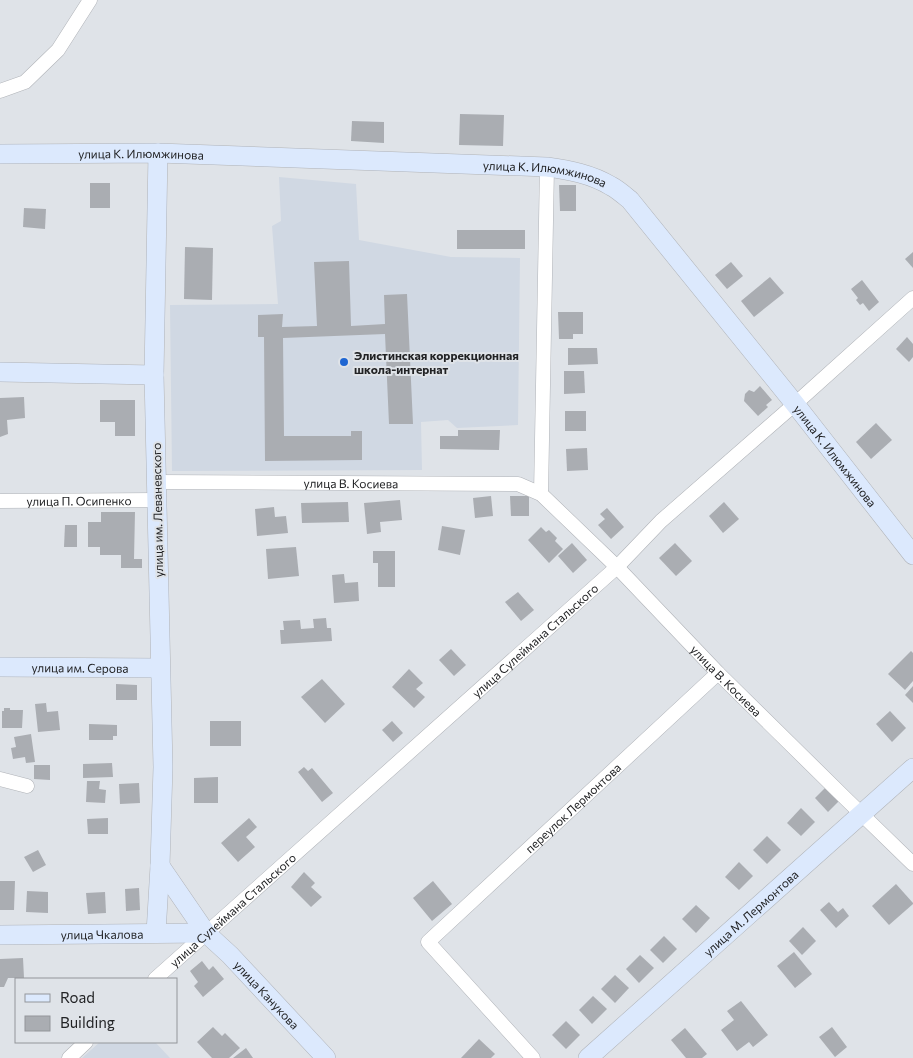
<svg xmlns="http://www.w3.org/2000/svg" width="913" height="1058" font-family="Commissioner,sans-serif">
  <rect width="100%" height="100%" fill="#dfe3e8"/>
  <g fill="#d0d8e3">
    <path d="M279,177L356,184L359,240L451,257L520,258L518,425L457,428L448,420L421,422L422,470L172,471L170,305L278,304L272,226L281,221Z"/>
    <path d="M100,1042H155L170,1058H82Z"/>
  </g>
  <g fill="#aaadb2">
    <path d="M460,114L504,115L503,146L459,145Z"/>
    <path d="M352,121L384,122V143L351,141Z"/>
    <rect x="90" y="183" width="20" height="25"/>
    <path d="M559,185H576V211H560Z"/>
    <path d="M24,208L46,209L45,229L23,227Z"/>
    <rect x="457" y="230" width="68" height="19"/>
    <path d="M185,247L213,248L212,300L184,299Z"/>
    <path d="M913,252V268L905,259Z"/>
    <path d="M349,261L351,326L385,324L384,295L407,294L413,424H389L385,334L283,338L284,436H351V431H362V460L265,461L264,337H258V315L283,314L282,327L317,326L314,262Z"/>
    <path d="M731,262L743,276L727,289L715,275Z"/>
    <path d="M770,277L784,293L754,317L741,301Z"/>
    <path d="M862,280L879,302L869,311L863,303L860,305L856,300L858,298L851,289Z"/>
    <path d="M558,312H583V334H573V339H559Z"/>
    <path d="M907,337L913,344V357L909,362L896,349Z"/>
    <path d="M568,348H597L598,364L568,365Z"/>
    <path d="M564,371H584L585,393L564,394Z"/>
    <path d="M760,386L772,400L766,405L768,407L758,416L744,401L745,394L749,390L754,392Z"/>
    <path d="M24,397L25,418L7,420L8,434L0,437V398Z"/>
    <path d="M100,400H135V436H115V422H100Z"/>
    <rect x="565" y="411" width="21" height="20"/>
    <path d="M876,423L892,440L871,459L856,442Z"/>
    <path d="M458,430H500L499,450L440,449V436H458Z"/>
    <path d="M587,448L588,470L567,471L566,449Z"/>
    <path d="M491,496L493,516L475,518L473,498Z"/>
    <path d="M510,496H529V516H511Z"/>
    <path d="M400,500L402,520L380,522L381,532L367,534L364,503Z"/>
    <path d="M348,502L349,522L302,523L301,503Z"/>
    <path d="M724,502L739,519L723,533L709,516Z"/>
    <path d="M274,507L275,517L286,516L288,533L257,536L255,509Z"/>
    <path d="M607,508L624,527L611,539L598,525L605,519L600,514Z"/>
    <path d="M101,512H135L134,559H142V568H121V555H100V547H88V522H101Z"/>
    <path d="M65,525H77V547H64Z"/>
    <path d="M442,526L465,530L460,555L438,550Z"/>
    <path d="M541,527L546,532L549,530L557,538L555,541L563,549L549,563L528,540Z"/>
    <path d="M572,543L587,560L573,573L558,556Z"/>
    <path d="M675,543L692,561L676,576L659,558Z"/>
    <path d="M296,547L299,576L268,579L266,549Z"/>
    <path d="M373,551H395V587H378V563H373Z"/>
    <path d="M344,574L345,583L358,582L359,601L334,603L332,575Z"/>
    <path d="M518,592L534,610L521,621L505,602Z"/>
    <path d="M326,618L327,628H331L332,641L281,644L280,630H284L283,621L300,620L301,629L314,628L313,619Z"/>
    <path d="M451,649L466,665L454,676L439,660Z"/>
    <path d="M911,651L913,653V681L905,690L888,674Z"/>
    <path d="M409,669L423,683L416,689L425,697L414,708L392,687Z"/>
    <path d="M322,679L345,704L325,723L301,697Z"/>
    <path d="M116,684L137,685V700H116Z"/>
    <path d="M913,686V703L905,695Z"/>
    <path d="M46,703L47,712L58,711L60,730L38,732L35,704Z"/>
    <path d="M4,708H10V710H23L22,728H2V711H4Z"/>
    <path d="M890,711L906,728L892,742L876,724Z"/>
    <rect x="210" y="721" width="31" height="25"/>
    <path d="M392,721L403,733L393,742L382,730Z"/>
    <path d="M89,724L117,725V736H113V740H89Z"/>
    <path d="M31,734L35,762L26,763L25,757L13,759L11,748L16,747L14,737Z"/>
    <path d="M112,763L113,777L83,778V764Z"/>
    <path d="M34,765H50V780L34,779Z"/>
    <path d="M304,767L308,771L312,768L333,793L322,802L298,772Z"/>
    <path d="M218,777V803H194V778Z"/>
    <path d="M87,781H100L99,789L106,790L105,803L86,802Z"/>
    <path d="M139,783L140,803L120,804L119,784Z"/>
    <path d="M829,784L842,798L828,812L815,798Z"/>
    <path d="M801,808L815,822L801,836L787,823Z"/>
    <path d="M108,818V834H88L87,819Z"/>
    <path d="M249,818L257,827L246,837L255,847L238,862L221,843Z"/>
    <path d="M767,836L781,850L767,864L753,850Z"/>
    <path d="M38,850L46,865L33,872L24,857Z"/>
    <path d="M739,862L753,876L739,890L725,877Z"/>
    <path d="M304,872L315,883L311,887L322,897L311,907L291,887Z"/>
    <path d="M0,881H15L14,910H0Z"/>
    <path d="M433,881L452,904L432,921L413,898Z"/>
    <path d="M896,884L913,903V904L889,925L872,906Z"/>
    <path d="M139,888L140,910L126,911L125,889Z"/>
    <path d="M27,891L48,892V913L26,912Z"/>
    <path d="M105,892L106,913L88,914L86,893Z"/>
    <path d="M829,902L838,912L843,908L849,916L836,928L820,910Z"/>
    <path d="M696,905L710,918L696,933L682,919Z"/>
    <path d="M803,927L816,941L802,955L789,941Z"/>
    <path d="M664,936L677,949L663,963L650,950Z"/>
    <path d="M794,952L812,974L795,988L777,966Z"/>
    <path d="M640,955L654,968L639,983L626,969Z"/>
    <path d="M23,958L24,978H8L4,987H0V959Z"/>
    <path d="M202,961L209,970L213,966L224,979L203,997L194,986L198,982L190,971Z"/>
    <path d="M615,975L629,988L615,1003L601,989Z"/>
    <path d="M593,996L607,1009L592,1024L579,1010Z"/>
    <path d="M741,1001L768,1035L753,1047L749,1042L737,1051L721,1030L734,1020L727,1011Z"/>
    <path d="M566,1021L580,1035L566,1049L552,1035Z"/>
    <path d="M213,1027L222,1036L225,1033L240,1048L229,1058H212L197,1042Z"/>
    <path d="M832,1027L847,1047L835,1057L819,1037Z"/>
    <path d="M685,1028L707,1054L702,1058H686L671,1040Z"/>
    <path d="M479,1039L495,1054L491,1058H461Z"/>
    <path d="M246,1048L253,1058H233Z"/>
  </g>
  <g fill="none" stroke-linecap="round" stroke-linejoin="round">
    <defs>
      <g id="street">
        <path d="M0,91L25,82L58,50L90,0"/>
        <path id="s1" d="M157,482L518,484L541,494L617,567L718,673L845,798L913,864"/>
        <path d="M541,494L547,167"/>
        <path id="s2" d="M0,501L157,500"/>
        <path d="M0,779L27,786"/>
        <path id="s3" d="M155,979L617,567L661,521L795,404L913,298"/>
        <path d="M69,1058L86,1042"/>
        <path id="s4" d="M533,1058L428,942L718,673"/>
      </g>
      <g id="secondary">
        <path id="s5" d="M0,154L158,153L547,167C569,170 591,174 611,186C617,189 624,195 630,200L795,404L913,555"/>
        <path d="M0,372L154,375"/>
        <path id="s6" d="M0,667L160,668"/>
        <path id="s7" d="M160,866L206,933L230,955L326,1058"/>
        <path d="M156,933L160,866L163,767L154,375L158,153"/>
        <path id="s8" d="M0,935L206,933"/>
        <path id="s9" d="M588,1058L913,768"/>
      </g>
    </defs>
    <use href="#street" stroke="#b0b3b8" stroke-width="15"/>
    <use href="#secondary" stroke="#b0b3b8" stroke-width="20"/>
    <use href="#street" stroke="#fff" stroke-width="14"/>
    <use href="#secondary" stroke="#dce9fd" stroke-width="19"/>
  </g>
  <circle fill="#1f66d2" stroke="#dfe3e8" stroke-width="2" cx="344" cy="362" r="5"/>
  <g text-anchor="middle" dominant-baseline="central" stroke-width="4" stroke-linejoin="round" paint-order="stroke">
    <g font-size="12" fill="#222325" stroke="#dfe3e8">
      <text stroke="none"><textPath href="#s5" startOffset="141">улица К. Илюмжинова</textPath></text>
      <text stroke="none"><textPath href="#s5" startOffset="546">улица К. Илюмжинова</textPath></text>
      <text stroke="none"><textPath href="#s5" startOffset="966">улица К. Илюмжинова</textPath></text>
      <text stroke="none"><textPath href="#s1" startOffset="194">улица В. Косиева</textPath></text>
      <text stroke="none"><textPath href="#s2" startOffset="79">улица П. Осипенко</textPath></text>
      <text transform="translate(157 510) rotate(-91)">улица им. Леваневского</text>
      <text stroke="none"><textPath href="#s3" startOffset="509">улица Сулеймана Стальского</textPath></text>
      <text stroke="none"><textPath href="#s6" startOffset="80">улица им. Серова</textPath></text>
      <text stroke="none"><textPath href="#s1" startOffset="649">улица В. Косиева</textPath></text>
      <text stroke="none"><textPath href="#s4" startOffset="354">переулок Лермонтова</textPath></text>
      <text stroke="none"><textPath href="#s3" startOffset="104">улица Сулеймана Стальского</textPath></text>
      <text stroke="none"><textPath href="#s9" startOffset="218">улица М. Лермонтова</textPath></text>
      <text stroke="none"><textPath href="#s8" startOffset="102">улица Чкалова</textPath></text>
      <text stroke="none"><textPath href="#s7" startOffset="168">улица Канукова</textPath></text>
    </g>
    <g font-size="12" font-weight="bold" fill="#222325" stroke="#dfe3e8" text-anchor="start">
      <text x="354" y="355">Элистинская коррекционная<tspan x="354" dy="14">школа-интернат</tspan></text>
    </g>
  </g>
  <rect x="15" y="978" width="162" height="65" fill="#dfe3e8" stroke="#93969a"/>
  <rect x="25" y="994" width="25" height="8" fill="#dce9fd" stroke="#93969a"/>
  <text x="60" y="1003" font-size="15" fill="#222325">Road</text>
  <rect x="25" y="1016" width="25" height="15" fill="#aaadb2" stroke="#93969a"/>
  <text x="60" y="1028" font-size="15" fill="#222325">Building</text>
</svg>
